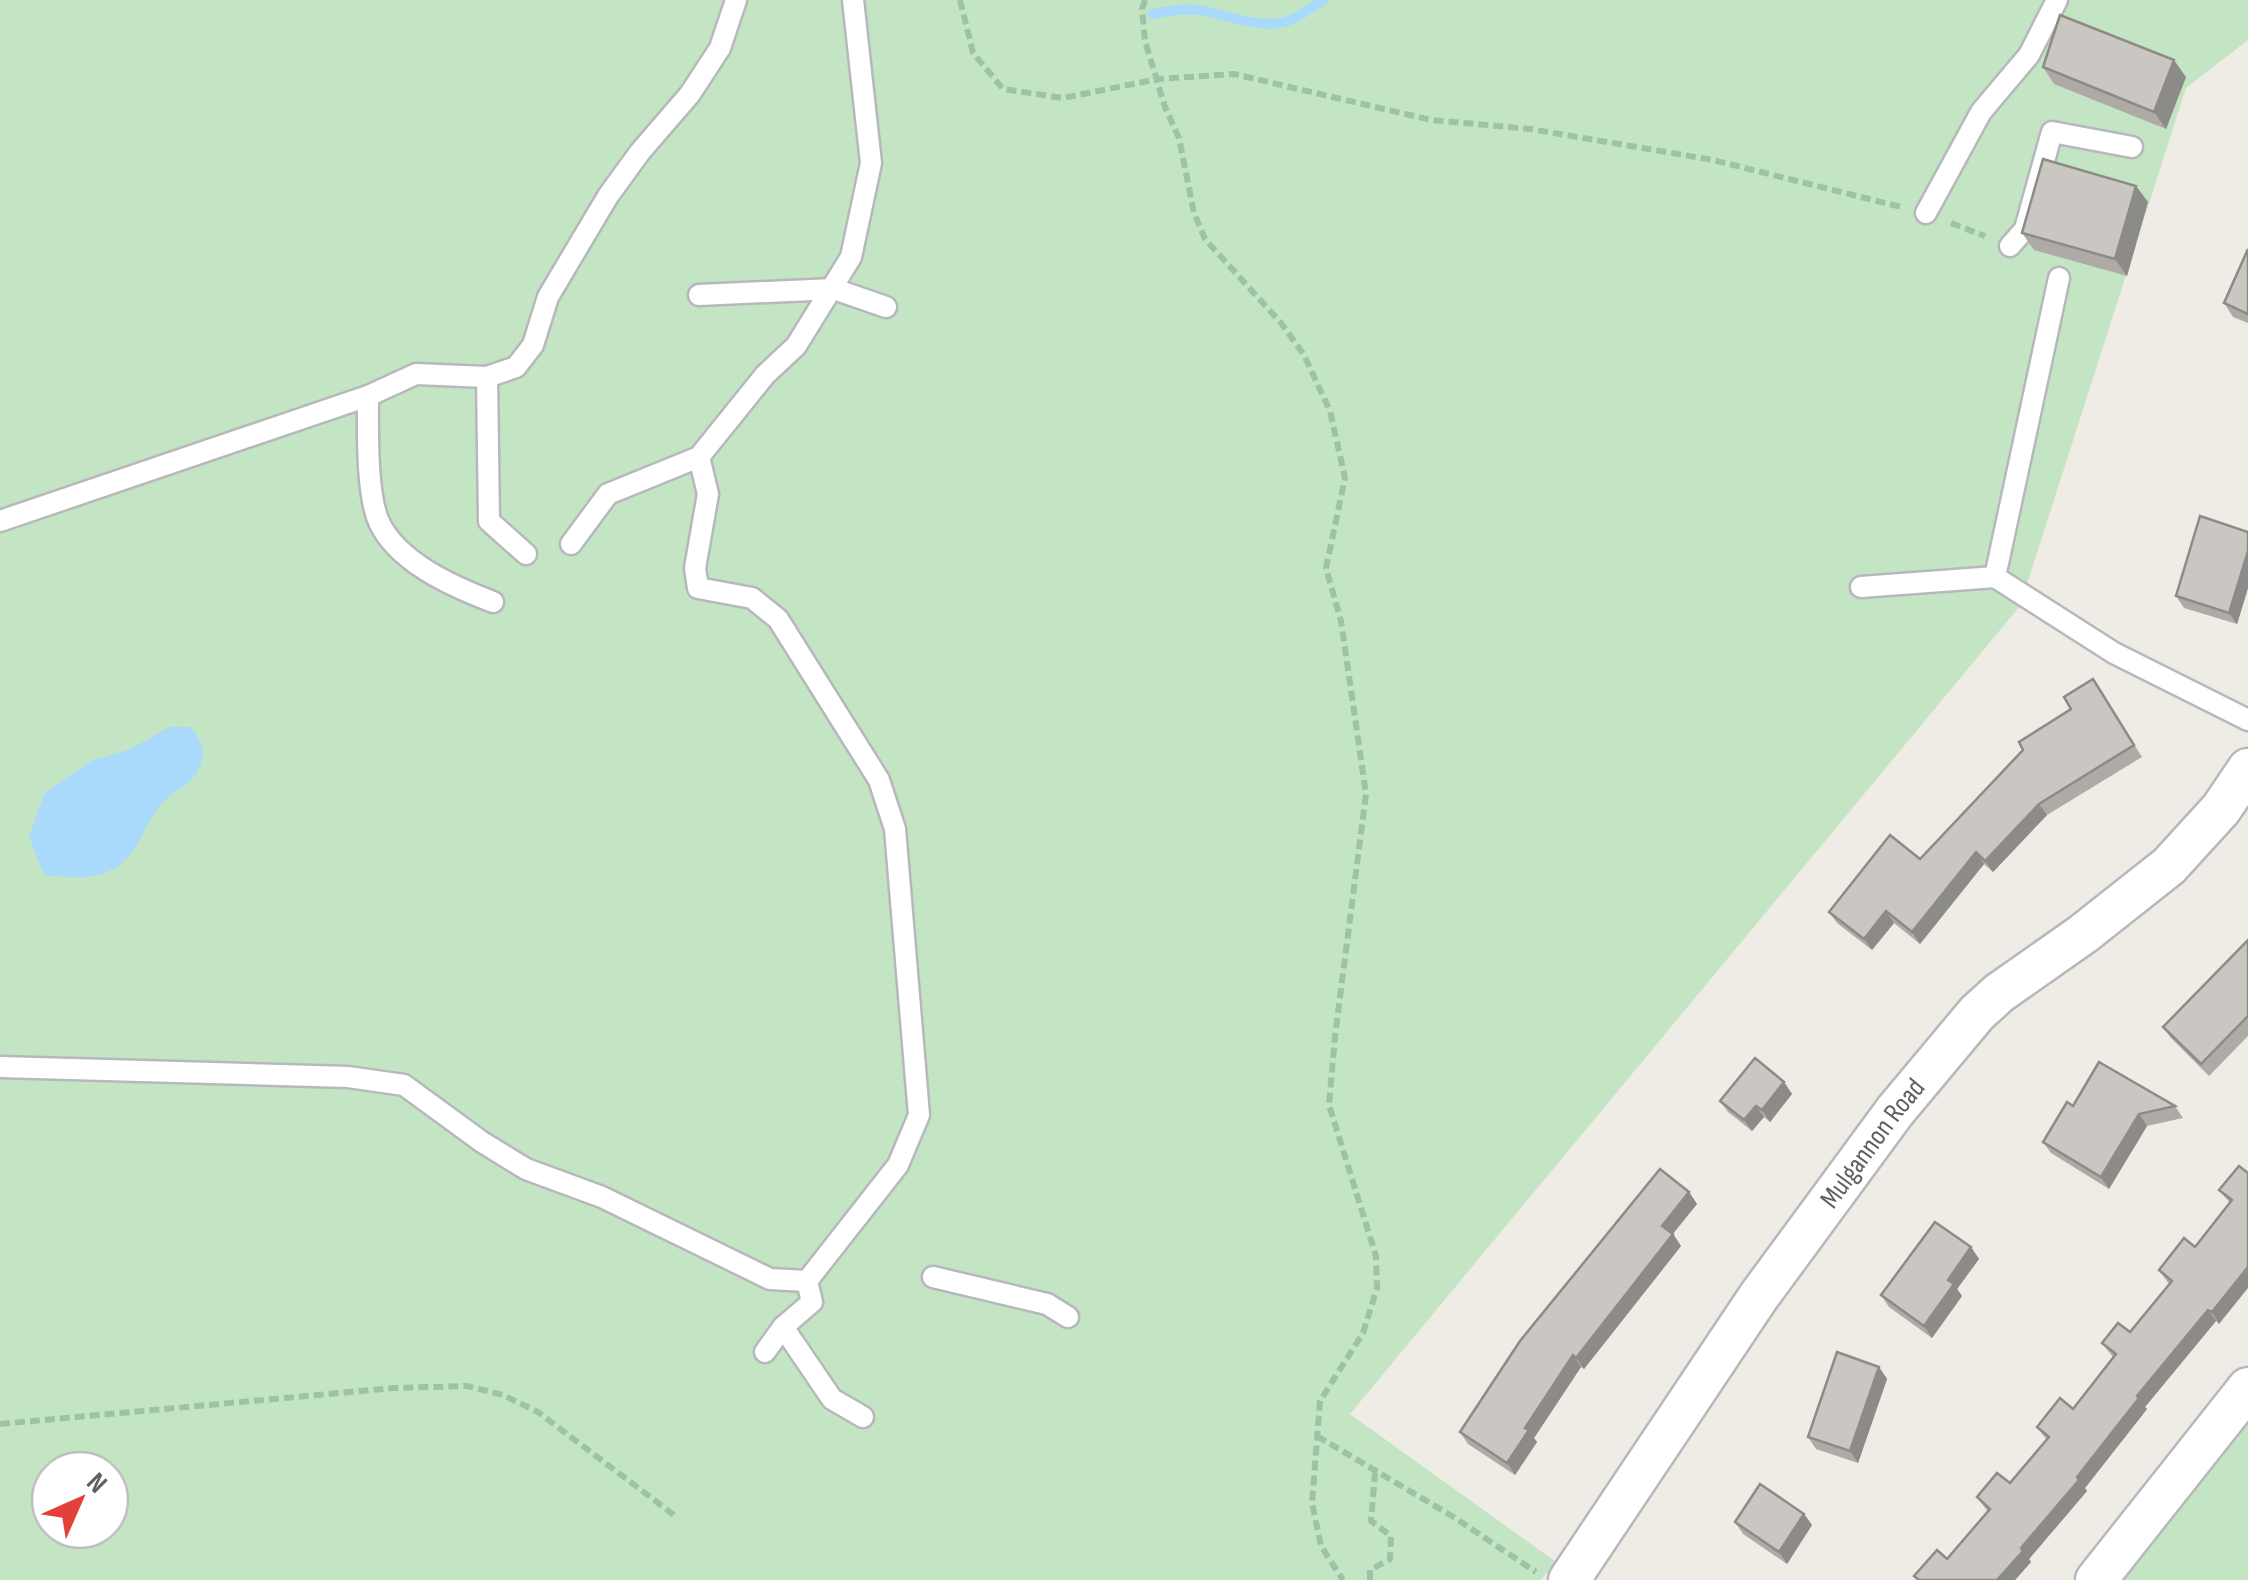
<svg xmlns="http://www.w3.org/2000/svg" width="2248" height="1580" font-family="'Sofia Sans Condensed',sans-serif">
  <rect width="100%" height="100%" fill="#efece5"/>
  <g fill="#c4e5c3" fill-rule="evenodd">
    <path d="M0,0H2248V40L2186,88L2020,606L1350,1414L1556,1562L1541,1580H0ZM50,1470H110V1530H50Z"/>
    <path d="M2248,1412V1580H2118Z"/>
  </g>
  <path fill="#a9dafb" d="M170,727H191C200,739 205,748 201,763C195,786 172,789 159,807C142,828 139,855 113,869C92,881 67,877 44,875L29,837L45,792L91,761L128,750Z"/>
  <g fill="none" stroke-linecap="round" stroke-linejoin="round">
    <path stroke="#a9dafb" stroke-width="10" d="M1153,14C1213,0 1220,23 1273,24C1290,24 1309,9 1323,0"/>
    <defs>
      <g id="lane">
        <path d="M1926,213L1981,112L2029,55L2057,0"/>
        <path d="M2010,246L2025,229L2052,132L2132,147"/>
        <path d="M699,295L834,289L886,307"/>
        <path d="M487,377L489,521L526,554"/>
        <path d="M0,521L368,396"/>
        <path d="M571,544L608,494L699,457L765,375L796,346L851,257L871,163L853,0"/>
        <path d="M1995,577L2114,653L2248,720"/>
        <path d="M1861,587L1995,577L2059,278"/>
        <path d="M493,602C454,587 398,563 379,522C366,493 368,428 368,396L416,374L487,377L516,367L533,345L548,297L608,196L640,152L690,94L720,48L736,0"/>
        <path d="M0,1067L348,1077L404,1085L482,1142L526,1169L602,1197L770,1279L807,1281L898,1165L919,1115L895,829L879,780L778,619L752,598L698,588L695,568L708,494L699,457"/>
        <path d="M933,1277L1047,1304L1068,1317"/>
        <path d="M783,1327L832,1399L863,1417"/>
        <path d="M765,1352L783,1327L812,1302L807,1281"/>
      </g>
      <g id="street">
        <path id="s1" d="M1569,1580L1759,1296L1895,1111L1977,1013L1999,993L2083,934L2169,866L2221,809L2248,769"/>
        <path d="M2096,1580L2248,1388"/>
      </g>
    </defs>
    <use href="#lane" stroke="#b6b8bb" stroke-width="25"/>
    <use href="#street" stroke="#b6b8bb" stroke-width="45"/>
    <g stroke="#9bc3a6" stroke-width="6" stroke-dasharray="10 5" stroke-linecap="butt">
      <path d="M960,0L973,53L1003,89L1063,98L1158,79L1234,74L1431,120L1530,129L1713,160L1901,207"/>
      <path d="M1145,0L1142,9L1145,41L1165,107L1179,138L1194,213L1205,239L1281,323L1304,355L1330,411L1345,478L1326,568L1341,621L1366,794L1335,1036L1329,1105L1376,1256L1377,1288L1363,1333L1320,1401L1312,1503L1321,1546L1343,1580"/>
      <path d="M1951,223L1985,236"/>
      <path d="M0,1424L394,1388L467,1386L503,1395L538,1412L674,1515"/>
      <path d="M1317,1436L1452,1516L1536,1572"/>
      <path d="M1370,1580V1570L1390,1559L1391,1536L1371,1521L1375,1473"/>
    </g>
    <use href="#lane" stroke="#fff" stroke-width="20"/>
    <use href="#street" stroke="#fff" stroke-width="40"/>
  </g>
  <g fill="#aeaba7">
    <path d="M2043,67L2186,77L2166,129L2054,84Z"/>
    <path d="M2136,186L2148,202L2127,276L2034,250L2022,233Z"/>
    <path d="M2248,249V323L2233,317L2224,303Z"/>
    <path d="M2248,532V588L2237,624L2184,608L2176,596Z"/>
    <path d="M2093,679L2142,757L2047,815L1993,872L1984,864L1920,944L1894,923L1872,950L1837,923L1829,912L1920,859L2071,709Z"/>
    <path d="M2248,940V1036L2209,1076L2171,1038L2163,1027Z"/>
    <path d="M1784,1082L1792,1094L1770,1122L1764,1117L1752,1131L1728,1112L1720,1101Z"/>
    <path d="M2073,1106H2175L2183,1118L2147,1126L2109,1189L2051,1153L2043,1142Z"/>
    <path d="M2248,1173L2219,1324L2216,1321L2145,1407L2147,1409L2085,1488L2087,1491L2029,1559L2031,1562L2015,1580H1917L1914,1576L1947,1559L1988,1512L1977,1497L2010,1483L2047,1440L2037,1427L2073,1409L2113,1357L2102,1343L2130,1332L2169,1284L2159,1270L2195,1247L2230,1203L2219,1190Z"/>
    <path d="M1689,1192L1697,1204L1673,1234L1681,1246L1584,1369L1581,1367L1534,1438L1537,1442L1515,1475L1468,1444L1460,1432Z"/>
    <path d="M1971,1247L1979,1259L1957,1289L1962,1296L1932,1338L1889,1307L1881,1295Z"/>
    <path d="M1879,1367L1887,1379L1858,1463L1816,1449L1808,1437Z"/>
    <path d="M1804,1514L1812,1525L1787,1564L1743,1534L1735,1522Z"/>
  </g>
  <g fill="#8d8b88">
    <path d="M2174,60L2186,77L2166,129L2154,112Z"/>
    <path d="M2136,186L2148,202L2127,276L2115,259Z"/>
    <path d="M2248,551V588L2237,624L2229,613Z"/>
    <path d="M2039,804L2047,815L1993,872L1985,861Z"/>
    <path d="M1976,852L1984,864L1920,944L1912,932Z"/>
    <path d="M1886,911L1894,923L1872,950L1864,939Z"/>
    <path d="M1784,1082L1792,1094L1770,1122L1762,1110Z"/>
    <path d="M1756,1106L1764,1117L1752,1131L1744,1120Z"/>
    <path d="M2139,1114L2147,1126L2109,1189L2101,1177Z"/>
    <path d="M1689,1192L1697,1204L1670,1237L1662,1226Z"/>
    <path d="M1673,1234L1681,1246L1584,1369L1576,1358Z"/>
    <path d="M1971,1247L1979,1259L1957,1289L1962,1296L1932,1338L1924,1326L1948,1280Z"/>
    <path d="M2248,1267V1288L2219,1324L2212,1312Z"/>
    <path d="M2208,1310L2216,1321L2145,1407L2147,1409L2085,1488L2087,1491L2029,1559L2031,1562L2015,1580H1997L2137,1396Z"/>
    <path d="M1573,1355L1581,1367L1534,1438L1537,1442L1515,1475L1507,1463L1525,1428Z"/>
    <path d="M1879,1367L1887,1379L1858,1463L1850,1451Z"/>
    <path d="M1804,1514L1812,1525L1787,1564L1779,1552Z"/>
  </g>
  <g fill="#cac7c2" stroke="#8d8b88" stroke-width="2.5">
    <path d="M2060,15L2174,60L2154,112L2043,67Z"/>
    <path d="M2043,159L2136,186L2115,259L2022,233Z"/>
    <path d="M2248,249V314L2224,303Z"/>
    <path d="M2200,516L2248,532V551L2229,613L2176,596Z"/>
    <path d="M2093,679L2134,745L2039,804L1985,861L1976,852L1912,932L1886,911L1864,939L1829,912L1890,835L1920,859L2023,750L2019,742L2071,709L2064,697Z"/>
    <path d="M2248,940V1016L2201,1064L2163,1027Z"/>
    <path d="M1755,1058L1784,1082L1762,1110L1756,1106L1744,1120L1720,1101Z"/>
    <path d="M2099,1062L2175,1106L2139,1114L2101,1177L2043,1142L2067,1102L2073,1106Z"/>
    <path d="M2239,1166L2248,1173V1267L2212,1312L2208,1310L2137,1396L2139,1398L2077,1477L2079,1480L2021,1548L2023,1551L1997,1580H1919L1914,1576L1937,1550L1947,1559L1990,1509L1977,1497L1997,1473L2010,1483L2049,1437L2037,1427L2060,1398L2073,1409L2116,1354L2102,1343L2118,1323L2130,1332L2172,1281L2159,1270L2184,1238L2195,1247L2232,1200L2219,1190Z"/>
    <path d="M1660,1169L1689,1192L1662,1226L1673,1234L1576,1358L1573,1355L1525,1428L1529,1430L1507,1463L1460,1432L1520,1341Z"/>
    <path d="M1935,1222L1971,1247L1948,1280L1954,1284L1924,1326L1881,1295Z"/>
    <path d="M1837,1352L1879,1367L1850,1451L1808,1437Z"/>
    <path d="M1760,1484L1804,1514L1779,1552L1735,1522Z"/>
  </g>
  <g text-anchor="middle" dominant-baseline="central" stroke-width="9" stroke-linejoin="round" paint-order="stroke">
    <g font-size="28" fill="#5d6165" stroke="#fff">
      <text stroke="none"><textPath href="#s1" startOffset="532">Mulgannon Road</textPath></text>
    </g>
  </g>
  <g transform="translate(80 1500) rotate(45)"><circle r="48" fill="#ffffff" stroke="#bec0c1" stroke-width="2.5"/>
  <path d="M0-8L18 38L0 25L-18 38Z" fill="#e24038"/>
  <text y="-15" font-size="28" font-weight="bold" text-anchor="middle" fill="#5d6165">N</text>
  </g>
</svg>
